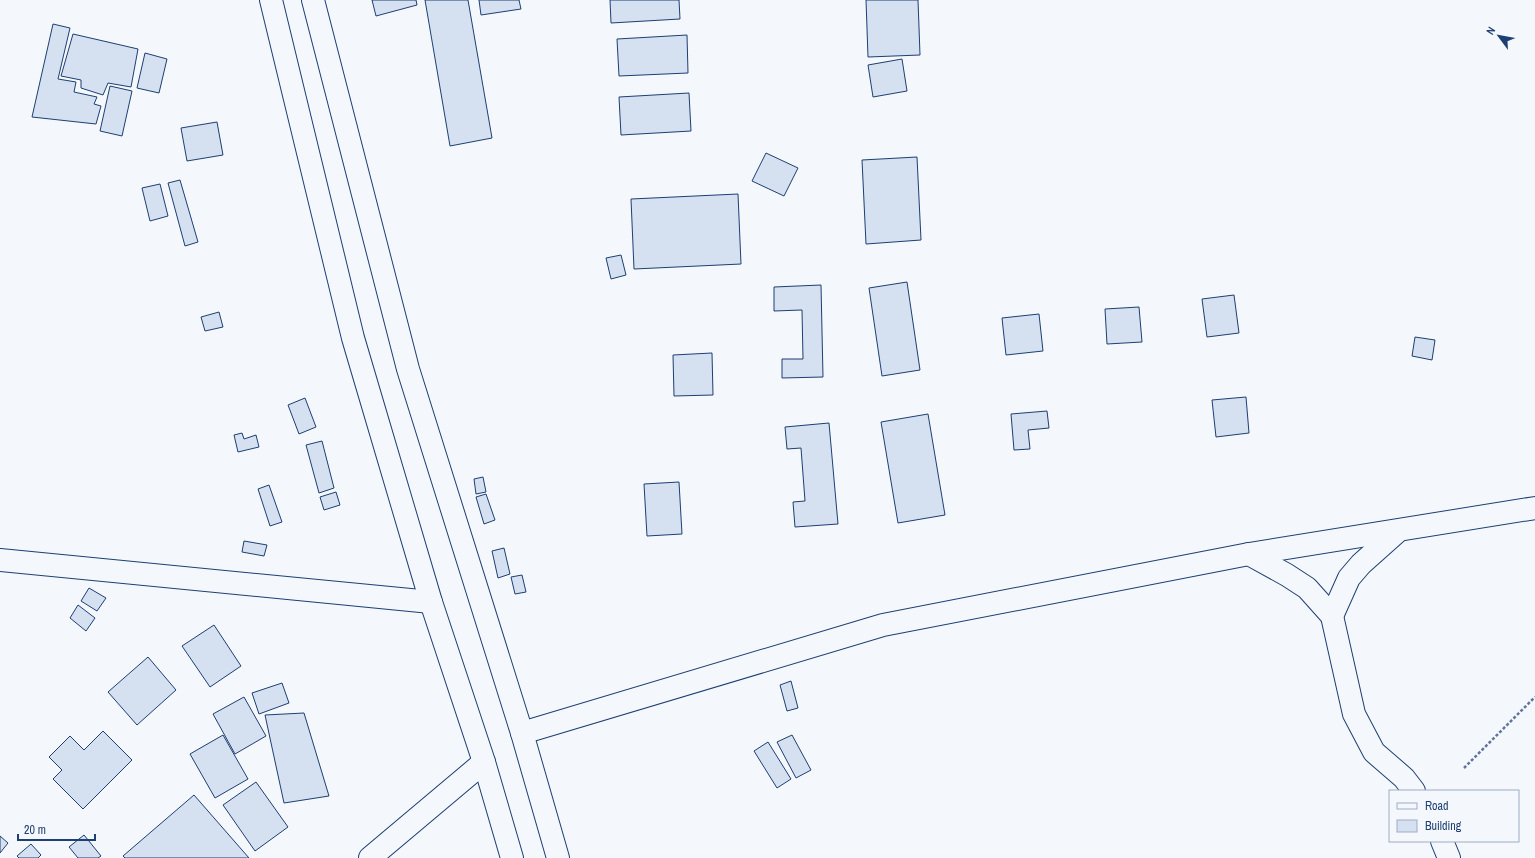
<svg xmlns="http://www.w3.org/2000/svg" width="1535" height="858" font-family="'Archivo Narrow',sans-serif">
  <rect width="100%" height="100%" fill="#f4f7fb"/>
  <g fill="#d5e0f0" stroke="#1d3f73">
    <path d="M372,0H416L417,5L376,16Z"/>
    <path d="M425,0H468L492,138L450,146Z"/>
    <path d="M479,0H519L521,9L481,15Z"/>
    <path d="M610,0H679L680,19L611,23Z"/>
    <path d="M866,0H918L920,55L868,57Z"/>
    <path d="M53,24L70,28L58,79L76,82L74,92L97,97L94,104L101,106L96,124L32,117Z"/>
    <path d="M73,34L138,49L131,87L108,83L103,95L81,88V80L61,76Z"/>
    <path d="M687,35L688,73L619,76L617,39Z"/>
    <path d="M145,53L167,59L159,93L137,88Z"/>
    <path d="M902,59L907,91L873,97L868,65Z"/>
    <path d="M110,86L132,91L122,136L100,131Z"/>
    <path d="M689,93L691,131L621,135L619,97Z"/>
    <path d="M217,122L223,155L187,161L181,128Z"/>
    <path d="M766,153L798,168L784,196L752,181Z"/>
    <path d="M917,157L921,240L866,244L862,160Z"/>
    <path d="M180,180L198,242L185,246L168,183Z"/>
    <path d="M160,184L168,216L150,221L142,188Z"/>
    <path d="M738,194L741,264L634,269L631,199Z"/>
    <path d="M621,255L626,275L611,279L606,258Z"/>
    <path d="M907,282L920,370L882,376L869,288Z"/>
    <path d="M821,285L823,377L782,378V359H803L802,310L774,311V287Z"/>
    <path d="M1234,295L1239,333L1207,337L1202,299Z"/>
    <path d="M1139,307L1142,342L1107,344L1105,309Z"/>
    <path d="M219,312L223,327L205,331L201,317Z"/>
    <path d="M1039,314L1043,351L1006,355L1002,318Z"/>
    <path d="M1415,337L1435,340L1432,360L1412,356Z"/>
    <path d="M712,353L713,395L674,396L673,355Z"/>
    <path d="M1246,397L1249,433L1216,437L1212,400Z"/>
    <path d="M305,398L316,427L299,434L288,405Z"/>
    <path d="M1047,411L1049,428L1028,430L1030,449L1014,450L1011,414Z"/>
    <path d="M928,414L945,515L898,523L881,422Z"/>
    <path d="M829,423L838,524L795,527L793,502L805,501L801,448L787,449L785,427Z"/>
    <path d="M242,433L244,439L256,435L259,447L238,452L234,435Z"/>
    <path d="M322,441L334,488L319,493L306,445Z"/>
    <path d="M483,477L486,492L476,494L474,479Z"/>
    <path d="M679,482L682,534L647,536L644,484Z"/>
    <path d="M269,485L282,522L270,526L258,489Z"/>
    <path d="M336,492L340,505L324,510L320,497Z"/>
    <path d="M486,494L495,520L484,524L476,497Z"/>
    <path d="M244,541L267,545L264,556L242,552Z"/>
    <path d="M504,548L510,574L498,578L492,551Z"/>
    <path d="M522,575L526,592L515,594L511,577Z"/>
    <path d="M89,588L106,598L97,611L81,601Z"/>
    <path d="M78,605L95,618L86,631L70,618Z"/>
    <path d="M214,625L241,666L210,687L182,646Z"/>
    <path d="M148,657L176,690L137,725L108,692Z"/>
    <path d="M791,681L798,708L787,711L780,685Z"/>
    <path d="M282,683L289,703L259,714L252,693Z"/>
    <path d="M244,697L266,736L235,754L213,714Z"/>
    <path d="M304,713L329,796L284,803L265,715Z"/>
    <path d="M103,731L132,760L83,809L53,779L62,770L49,757L70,736L84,750Z"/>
    <path d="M223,735L248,779L215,798L190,754Z"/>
    <path d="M792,735L811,770L796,778L777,742Z"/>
    <path d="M768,742L791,779L777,788L754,751Z"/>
    <path d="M256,782L288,827L255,851L223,805Z"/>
    <path d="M194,795L249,858H125L123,856Z"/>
    <path d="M84,835L101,856L98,858H78L69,847Z"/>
    <path d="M0,836L8,843L0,853Z"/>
    <path d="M31,844L41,855L38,858H19L17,856Z"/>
  </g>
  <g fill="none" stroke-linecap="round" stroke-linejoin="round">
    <defs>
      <g id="minor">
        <path d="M1249,554L1287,575L1307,588L1332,616L1354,714L1374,752L1404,778L1414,791"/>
        <path d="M0,560L431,602"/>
        <path d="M1332,616L1349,578L1361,564L1398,531"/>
        <path d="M522,733L883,625L1249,554L1535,508"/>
        <path d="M1442,841L1449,858"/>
        <path d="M370,858L484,762"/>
      </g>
      <g id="major">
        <path d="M271,0L353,338L431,602L484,762L512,858"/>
        <path d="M313,0L408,369L522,733L558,858"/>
      </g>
    </defs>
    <use href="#minor" stroke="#1d3f73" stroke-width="24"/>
    <use href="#major" stroke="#1d3f73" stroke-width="24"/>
    <path stroke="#5e769c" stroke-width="2.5" stroke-dasharray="3 2" stroke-linecap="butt" d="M1464,768L1535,697"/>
    <use href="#minor" stroke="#f4f7fb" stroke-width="22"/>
    <use href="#major" stroke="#f4f7fb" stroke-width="22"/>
  </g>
  <rect x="1389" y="790" width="130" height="52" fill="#f4f7fb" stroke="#9eadc5"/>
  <rect x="1397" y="803" width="20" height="6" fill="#f4f7fb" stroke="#9eadc5"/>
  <text x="1425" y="810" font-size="12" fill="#1d3f73">Road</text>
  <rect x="1397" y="820" width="20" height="12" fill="#d5e0f0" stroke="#9eadc5"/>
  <text x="1425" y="830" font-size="12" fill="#1d3f73">Building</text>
  <g transform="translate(1499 36) rotate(302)" stroke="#f4f7fb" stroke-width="3" paint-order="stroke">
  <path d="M0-3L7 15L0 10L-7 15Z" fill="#1d3f73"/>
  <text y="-6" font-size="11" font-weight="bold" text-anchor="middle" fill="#1d3f73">N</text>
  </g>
  <path d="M18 834v6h77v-6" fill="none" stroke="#1d3f73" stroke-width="2"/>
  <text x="24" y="834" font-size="12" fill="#1d3f73" stroke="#f4f7fb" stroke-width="3" paint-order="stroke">20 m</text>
</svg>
